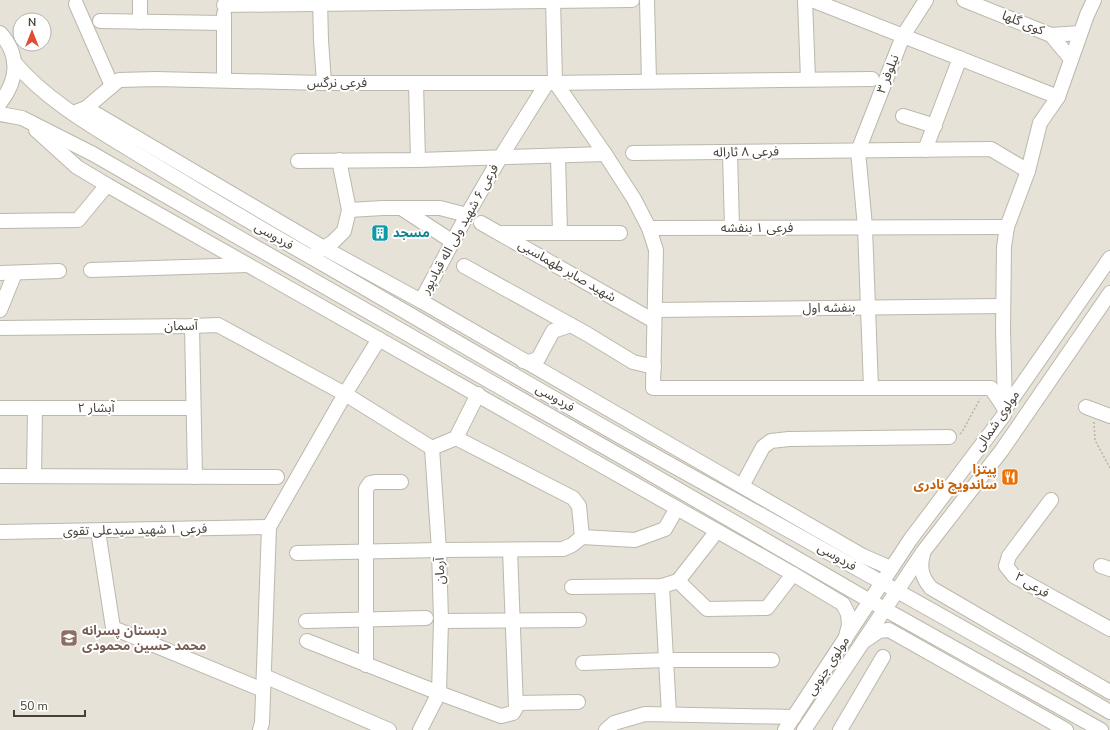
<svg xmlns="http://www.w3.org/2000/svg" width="1110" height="730" font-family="'Nunito Sans','Noto Sans Arabic',sans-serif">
  <rect width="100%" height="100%" fill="#f3f0ea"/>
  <path fill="#e6e2d8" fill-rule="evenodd" d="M0,0H1110V730H0ZM20,20H44V44H20Z"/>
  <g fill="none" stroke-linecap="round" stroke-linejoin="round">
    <defs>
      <g id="minor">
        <path d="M140,0V22"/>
        <path d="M320,0L321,40L324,83"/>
        <path d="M553,0L555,82"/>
        <path d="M647,0L649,81"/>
        <path d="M805,0L808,79"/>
        <path d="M812,0L1058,97"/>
        <path d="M964,0L1051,35L1071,59"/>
        <path d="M76,4L112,86"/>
        <path d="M224,5L632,0"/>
        <path d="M224,14V80"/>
        <path d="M100,21L224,23"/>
        <path d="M0,33C20,55 18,80 0,103"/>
        <path d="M1051,35L1080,33"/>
        <path d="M14,62C46,101 100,131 142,157C204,195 267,232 330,268C434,328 536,389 641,448C797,535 955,622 1110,712"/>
        <path d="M555,82L605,154L634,199L649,228L656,250L653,388H991L1005,409"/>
        <path d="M416,83L418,160"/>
        <path d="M86,108L324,248L421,301L863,556L886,566"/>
        <path d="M78,111L86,108L119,80L156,79L324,83H547L872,79"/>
        <path d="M0,114L22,118L93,154L622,457L870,601L1101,730"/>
        <path d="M903,116L935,126"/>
        <path d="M36,130L77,167L107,185L793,574L843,604L848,614L849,625L845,640"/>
        <path d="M925,150L960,58"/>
        <path d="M730,152L732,228"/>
        <path d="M633,153L991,149L1028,171"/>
        <path d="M558,156L560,233"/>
        <path d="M339,160L349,210"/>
        <path d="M298,161L418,160L605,154"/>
        <path d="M401,208L453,242"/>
        <path d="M0,221L78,220L107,185"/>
        <path d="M481,223L654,321"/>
        <path d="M649,228L1007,227"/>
        <path d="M501,233H620"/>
        <path d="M317,252L333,242L344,231L349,210L383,208H440L467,215"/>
        <path d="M464,266L587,334L633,362L654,367"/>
        <path d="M91,270L248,265"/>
        <path d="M0,273L59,271"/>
        <path d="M421,301L467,215L500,158L547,83"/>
        <path d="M0,310L15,273"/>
        <path d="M655,310L1003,306"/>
        <path d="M192,326L195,477"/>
        <path d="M0,328L192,326L218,325L345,394L432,448"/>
        <path d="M523,361L529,362L538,359L553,331L571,325"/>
        <path d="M871,388L865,227L858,151L903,36L926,0"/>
        <path d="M1086,407L1110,416"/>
        <path d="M0,408H193"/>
        <path d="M1005,408L1003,329L1004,247L1007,227L1028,171L1040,123L1058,97L1087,15L1094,0"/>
        <path d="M456,438L573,498L579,506L582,537"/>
        <path d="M432,448L456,438L478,394"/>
        <path d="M0,476L277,477"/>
        <path d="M34,476L35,408"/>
        <path d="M742,486L763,447L771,441L789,439L949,437"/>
        <path d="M1051,500L1009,556L1006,566L1014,576L1110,629"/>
        <path d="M98,531L113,628L263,690"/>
        <path d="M0,532L269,527"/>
        <path d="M297,553L439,550L563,549L572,545L582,537L635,540L665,529L677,508"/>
        <path d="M923,554C919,568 922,578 931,588L1110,692"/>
        <path d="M1101,566L1110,569"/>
        <path d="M678,581L707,609L767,608L793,574"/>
        <path d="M662,586L669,714"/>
        <path d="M572,587L662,586L678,581L717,531"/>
        <path d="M306,621L426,618"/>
        <path d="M441,621L579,620"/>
        <path d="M866,640L879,631L889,630L1066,730"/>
        <path d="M307,641L439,693L501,716L513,713L516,708L510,550"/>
        <path d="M583,663L666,660H772"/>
        <path d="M366,665V489L370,483L375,482H401"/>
        <path d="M264,676L389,730"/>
        <path d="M516,703L578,702"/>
        <path d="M260,730L262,723L269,527L345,394L379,339"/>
        <path d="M420,730L439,693L441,621L439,550L432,448"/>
        <path d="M606,730L614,723L645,714L794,717"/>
        <path d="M785,730L910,540L1004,415L1005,409L1110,258"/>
        <path d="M804,730L923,552L1002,450L1110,293"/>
        <path d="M840,730L883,657"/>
      </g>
    </defs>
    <use href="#minor" stroke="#bdb7ad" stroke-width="16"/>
    <g stroke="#bdb3a0" stroke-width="1.5" stroke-dasharray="2 2" stroke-linecap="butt">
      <path d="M1094,422L1095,440L1110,468"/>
      <path d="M960,434L962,432L980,399"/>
    </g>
    <use href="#minor" stroke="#fff" stroke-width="14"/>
  </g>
  <defs>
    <symbol id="building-square" viewBox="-11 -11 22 22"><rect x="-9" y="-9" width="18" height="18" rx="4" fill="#0f9aa8" stroke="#fff"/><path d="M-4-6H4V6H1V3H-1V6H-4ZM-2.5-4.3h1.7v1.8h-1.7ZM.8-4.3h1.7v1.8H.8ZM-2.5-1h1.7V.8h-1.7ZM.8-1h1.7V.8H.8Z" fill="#fff"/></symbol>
    <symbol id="restaurant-square" viewBox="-11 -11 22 22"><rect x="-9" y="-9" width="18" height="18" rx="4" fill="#e8710a" stroke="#fff"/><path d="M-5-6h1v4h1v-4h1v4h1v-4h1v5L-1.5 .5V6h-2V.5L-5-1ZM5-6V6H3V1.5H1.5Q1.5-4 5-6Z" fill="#fff"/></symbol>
    <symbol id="school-square" viewBox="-11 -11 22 22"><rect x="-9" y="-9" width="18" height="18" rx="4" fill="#8d6e63" stroke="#fff"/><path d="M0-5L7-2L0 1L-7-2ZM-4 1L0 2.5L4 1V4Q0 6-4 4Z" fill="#fff"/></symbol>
  </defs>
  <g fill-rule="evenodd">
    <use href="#building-square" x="370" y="223" width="20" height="20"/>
    <use href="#restaurant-square" x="1000" y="467" width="20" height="20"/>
    <use href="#school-square" x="59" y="628" width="20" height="20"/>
  </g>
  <g text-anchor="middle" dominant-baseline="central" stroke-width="4" stroke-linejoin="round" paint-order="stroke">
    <g font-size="13" fill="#464139" stroke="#fff">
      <text transform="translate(1023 23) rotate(22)">کوی گلها</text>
      <text transform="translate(888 74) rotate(-69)">نیلوفر ۳</text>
      <text x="337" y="83">فرعی نرگس</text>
      <text transform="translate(746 152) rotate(-1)">فرعی ۸ ثاراله</text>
      <text x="757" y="228">فرعی ۱ بنفشه</text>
      <text transform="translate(460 229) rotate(-61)">فرعی ۶ شهید ولی اله قبادپور</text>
      <text transform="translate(274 236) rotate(30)">فردوسی</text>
      <text transform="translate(567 271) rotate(30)">شهید صابر طهماسبی</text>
      <text transform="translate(829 308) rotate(-1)">بنفشه اول</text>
      <text transform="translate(181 326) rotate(-1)">آسمان</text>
      <text transform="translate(555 398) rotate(30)">فردوسی</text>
      <text x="96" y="408">آبشار ۲</text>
      <text transform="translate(997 421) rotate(-56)">مولوی شمالی</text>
      <text transform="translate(135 530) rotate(-1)">فرعی ۱ شهید سیدعلی تقوی</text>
      <text transform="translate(837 557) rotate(30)">فردوسی</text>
      <text transform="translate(440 571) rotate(-92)">آرمان</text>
      <text transform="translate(1032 585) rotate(31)">فرعی ۲</text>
      <text transform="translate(828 666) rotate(-57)">مولوی جنوبی</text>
    </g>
    <g font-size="13" font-weight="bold" fill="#0d838f" stroke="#fff" text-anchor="start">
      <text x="393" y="233">مسجد</text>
    </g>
    <g font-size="13" font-weight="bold" fill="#c56008" stroke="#fff" text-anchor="end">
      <text x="997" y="470">پیتزا<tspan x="997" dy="15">ساندویچ نادری</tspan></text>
    </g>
    <g font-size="13" font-weight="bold" fill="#785e54" stroke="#fff" text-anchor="start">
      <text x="82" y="631">دبستان پسرانه<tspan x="82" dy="15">محمد حسین محمودی</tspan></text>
    </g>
  </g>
  <g transform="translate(32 32)"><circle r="19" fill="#ffffff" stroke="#b5b3b0"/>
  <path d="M0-3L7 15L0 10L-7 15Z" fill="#e04d34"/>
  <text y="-6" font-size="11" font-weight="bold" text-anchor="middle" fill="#464139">N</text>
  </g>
  <path d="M14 710v6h71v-6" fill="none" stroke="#464139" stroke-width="2"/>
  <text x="20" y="710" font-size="12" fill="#464139" stroke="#ffffff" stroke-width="3" paint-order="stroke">50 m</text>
</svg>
